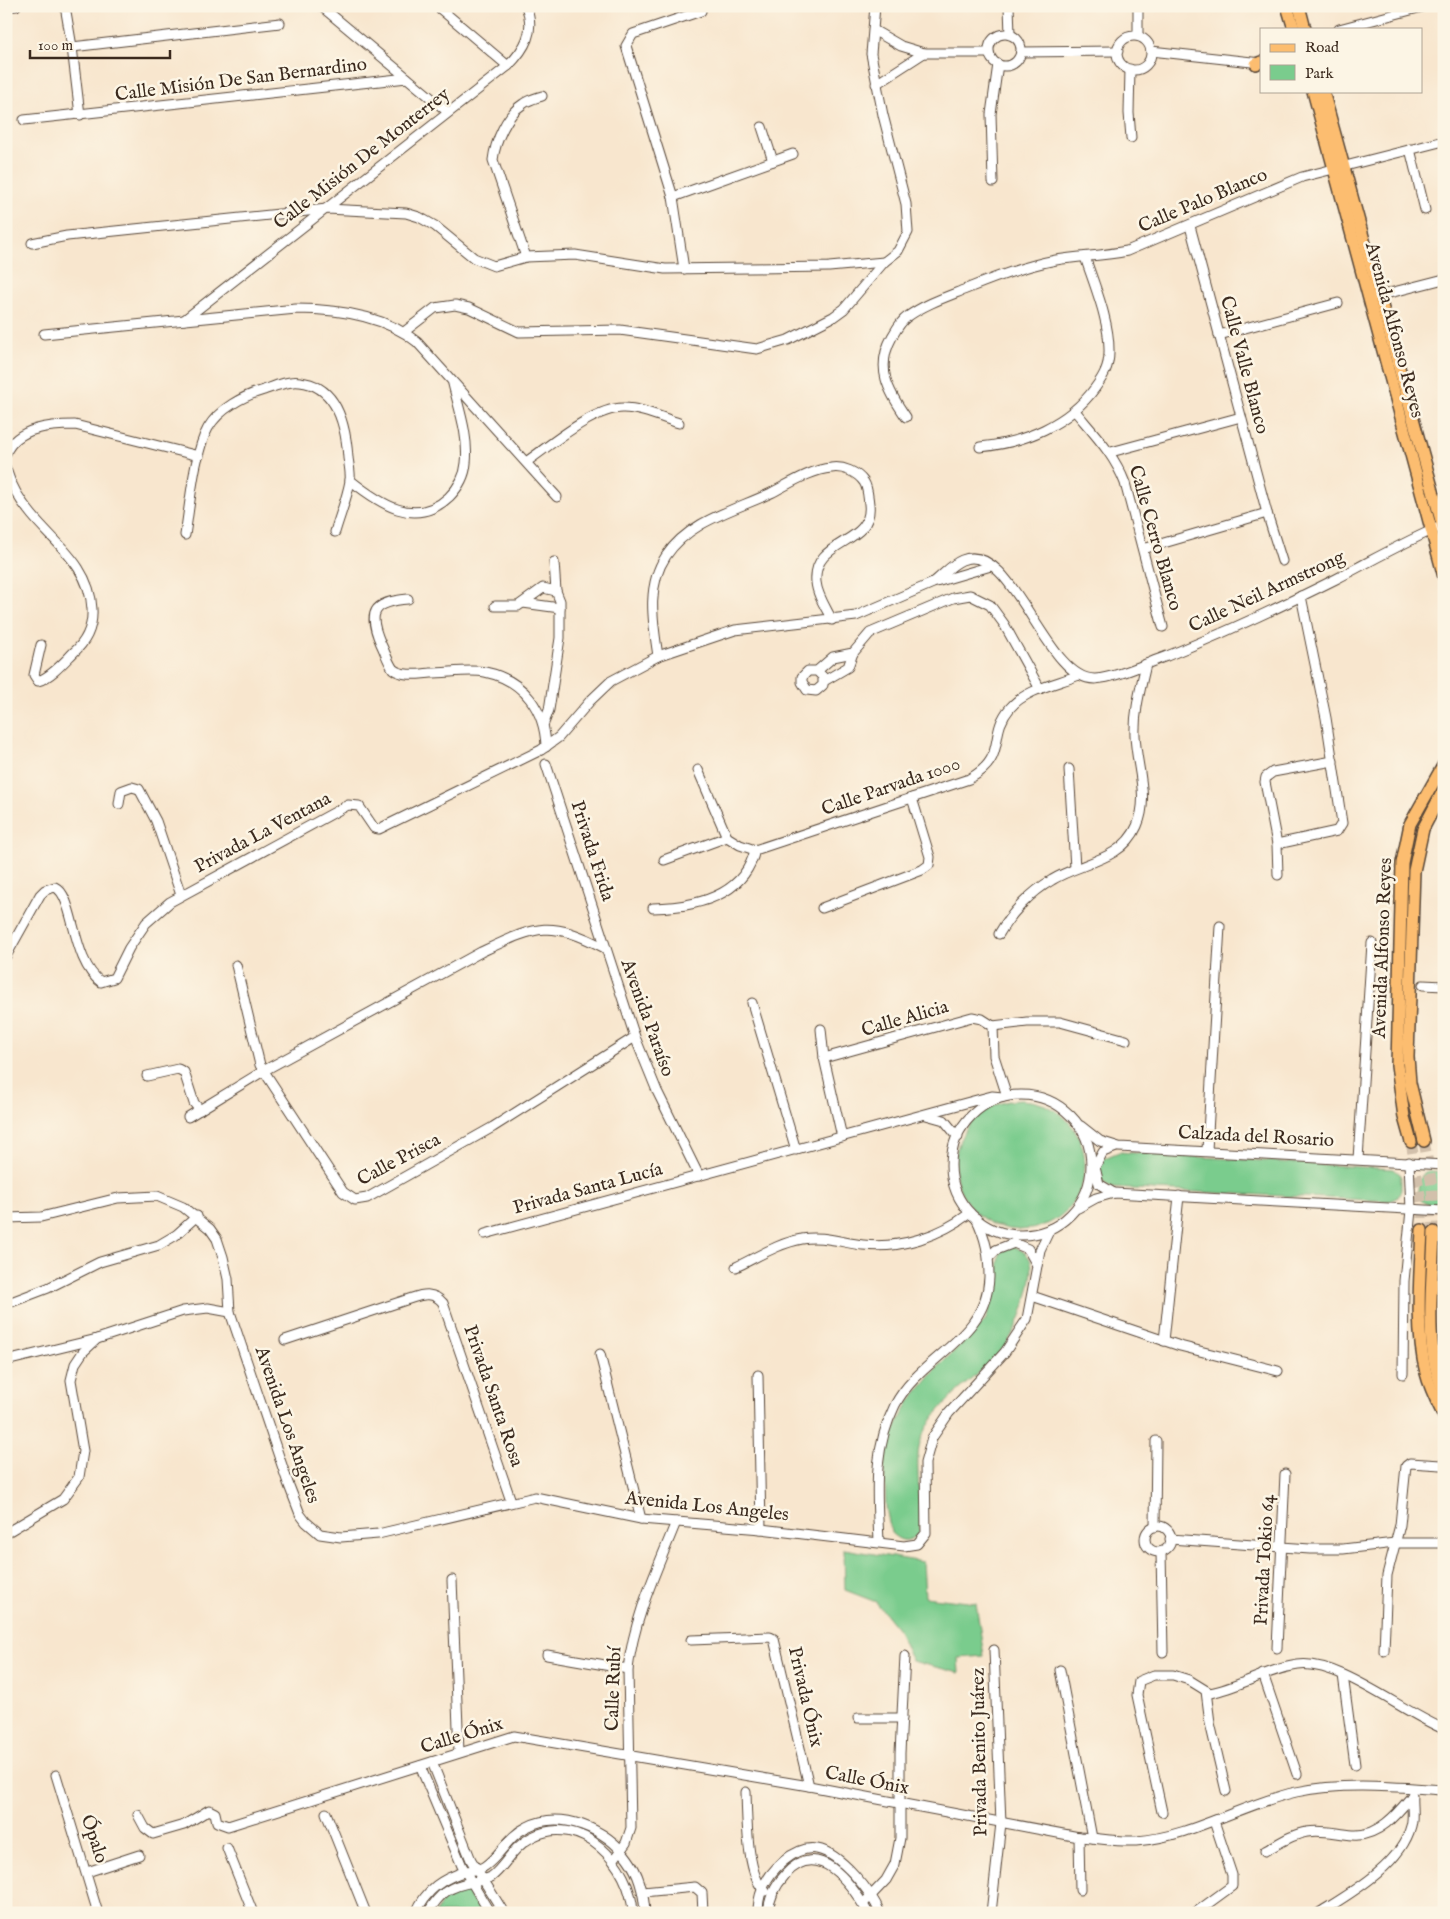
<svg xmlns="http://www.w3.org/2000/svg" width="1450" height="1919" font-family="'IM FELL English',serif">
  <rect width="100%" height="100%" fill="#fcf5e5"/>
  <filter id="ink" filterUnits="userSpaceOnUse"><feTurbulence type="fractalNoise" baseFrequency=".02" numOctaves="2"/><feDisplacementMap in="SourceGraphic" scale="10" xChannelSelector="R" yChannelSelector="G"/><feConvolveMatrix kernelMatrix="1 2 1 2 8 2 1 2 1" color-interpolation-filters="sRGB"/></filter>
  <filter id="wash" filterUnits="userSpaceOnUse"><feTurbulence type="fractalNoise" baseFrequency=".0096" numOctaves="4" result="noise"/><feDisplacementMap in="SourceGraphic" scale="20" xChannelSelector="R" yChannelSelector="G"/><feGaussianBlur stdDeviation="1.12" result="paint"/><feColorMatrix in="noise" values="0 0 0 0 0 0 0 0 0 0 0 0 0 0 0 0 0 1.4 0 .05"/><feComposite in="paint" operator="in"/></filter>
  <g filter="url(#wash)">
    <rect width="100%" height="100%" fill="#f8e6ce"/>
    <g fill="#7acc8d" stroke="#5a7b56">
      <circle cx="1020" cy="1165" r="65"/>
      <path d="M1119,1152L1394,1169L1401,1175V1190L1398,1197L1390,1201L1111,1188C1099,1181 1097,1172 1102,1159Z"/>
      <path d="M1444,1171V1205C1439,1205 1431,1206 1427,1204C1413,1199 1418,1179 1425,1172Z"/>
      <path d="M1013,1246C1033,1255 1034,1262 1030,1285C1024,1312 1014,1339 994,1359C968,1384 935,1405 921,1440C913,1457 923,1510 919,1534C907,1543 901,1542 891,1533L886,1507L884,1461L888,1442L909,1402L940,1365L985,1321L994,1297L1000,1254L1005,1248Z"/>
      <path d="M844,1549L923,1562L925,1597L976,1603L984,1656L958,1658L959,1673L912,1661L897,1628L876,1602L845,1590Z"/>
      <path d="M457,1892L467,1893L482,1913H435L444,1899Z"/>
    </g>
  </g>
  <g filter="url(#ink)">
    <g fill="none" stroke-linecap="round" stroke-linejoin="round">
      <g stroke="#d2c0ab" stroke-width="11" stroke-dasharray="11 5.5" stroke-linecap="butt">
        <path d="M1424,1141L1432,1186L1434,1232"/>
        <path d="M1411,1142L1422,1206V1230"/>
      </g>
      <defs>
        <g id="minor">
          <path d="M65,6L72,47L80,115"/>
          <path d="M321,6L448,112"/>
          <path d="M437,6L508,66"/>
          <path d="M1009,6L1010,35"/>
          <path d="M1443,6L1444,10"/>
          <path d="M6,7L16,6"/>
          <path d="M1339,29L1426,6"/>
          <path d="M875,31L901,46L924,53H989"/>
          <circle cx="1005" cy="50" r="16"/>
          <path d="M1138,36V6"/>
          <circle cx="1134" cy="53" r="17"/>
          <path d="M72,47L280,23"/>
          <path d="M1151,51L1261,63"/>
          <path d="M1021,52L1118,51"/>
          <path d="M1130,69L1129,113L1131,138"/>
          <path d="M876,84L924,53"/>
          <path d="M24,120L407,78"/>
          <path d="M762,127L773,161"/>
          <path d="M1410,149L1425,210"/>
          <path d="M993,182L991,114L998,64"/>
          <path d="M673,197L793,154"/>
          <path d="M1190,226L1267,513L1282,561"/>
          <path d="M32,243L67,236L327,209L406,213L419,217L435,226L474,258L494,266L526,257L575,255L665,269L829,267L884,262"/>
          <path d="M526,257L493,160C495,142 507,114 523,104C528,100 536,98 542,96"/>
          <path d="M684,269L673,197L626,46L633,34L701,11"/>
          <path d="M1374,297L1444,279"/>
          <path d="M184,320L508,66C525,49 536,31 526,6"/>
          <path d="M404,332L435,308L455,305L469,308L519,332L620,330L757,349L788,340L833,317L844,309L884,262L898,251L908,232L906,204L883,115L871,54L875,6"/>
          <path d="M44,334L296,309C337,309 384,315 417,342L557,497"/>
          <path d="M1219,335L1338,303"/>
          <path d="M1075,411C1095,435 1114,454 1125,483L1163,627"/>
          <path d="M906,417C888,391 875,368 892,337C896,330 900,322 907,317C925,304 946,297 966,289C995,277 1024,266 1056,260C1079,256 1103,256 1127,251L1302,177L1444,141"/>
          <path d="M980,447C1024,443 1069,424 1095,388C1103,377 1109,367 1109,353C1110,322 1095,287 1085,257"/>
          <path d="M1111,452L1241,417"/>
          <path d="M6,453C17,427 51,425 75,425L199,456"/>
          <path d="M526,462C551,445 593,408 623,408C642,408 662,418 679,423"/>
          <path d="M6,469C11,486 21,502 32,515C57,545 90,567 92,609C93,627 87,641 73,653C64,662 51,677 38,681L34,675L41,645"/>
          <path d="M350,480C379,503 415,529 449,497C458,488 465,476 466,463C469,437 459,409 453,384"/>
          <path d="M185,535C190,505 194,453 208,428C219,409 243,396 264,390C275,386 289,380 300,382C338,386 346,427 348,458C349,465 351,474 350,481C347,498 340,515 335,532"/>
          <path d="M1143,549L1267,513"/>
          <path d="M935,581C944,574 952,564 962,560C1013,539 1045,680 1095,679C1116,678 1147,663 1167,656C1225,633 1280,607 1336,579C1371,561 1407,540 1444,525"/>
          <path d="M408,599C373,602 367,612 381,644C385,652 388,662 393,669C403,677 419,674 431,673C448,673 469,669 485,672C524,680 545,710 546,747"/>
          <path d="M523,603L560,608"/>
          <path d="M495,606H518L543,588L556,591"/>
          <path d="M658,656C653,622 646,586 666,556C689,521 735,510 771,493C789,484 810,470 831,468C843,466 857,472 864,482C868,488 868,497 869,504C874,546 812,538 816,582C817,595 826,608 832,620"/>
          <path d="M817,671L823,677V685L816,691L807,690L802,682V677L808,671H817L833,657L853,653L870,633L953,598L970,595L990,605L1004,624L1040,689"/>
          <path d="M824,681L848,667L853,653"/>
          <path d="M544,723L549,710L560,638V601L556,591L554,562"/>
          <path d="M546,764L635,1037L657,1091L699,1176"/>
          <path d="M1069,769L1075,868"/>
          <path d="M698,770L727,837L740,845L755,850"/>
          <path d="M119,804L121,791L132,787L139,789L156,821L181,895"/>
          <path d="M1277,844L1337,831L1342,823L1326,718L1301,596"/>
          <path d="M755,850L969,779C1009,757 987,735 1010,708C1026,689 1057,684 1079,675"/>
          <path d="M664,860L727,837"/>
          <path d="M1278,875L1277,844L1265,782L1266,777L1273,772L1333,761"/>
          <path d="M653,908C695,907 744,897 755,850"/>
          <path d="M822,908L922,870L929,865L930,857L912,798"/>
          <path d="M999,934C1011,913 1031,892 1052,880C1081,862 1122,861 1137,826C1150,796 1136,766 1135,735C1134,711 1141,687 1146,664"/>
          <path d="M6,956L40,895L45,890L55,887C75,896 71,961 101,982L114,978L129,948L146,923L170,902L348,805L359,806L374,828L379,829L541,750L559,737L590,701L611,681L658,656L735,630L856,616L933,583L991,566"/>
          <path d="M236,965L260,1065L343,1192L355,1200L367,1198L493,1127L635,1037"/>
          <path d="M1423,985L1444,986"/>
          <path d="M752,1003L796,1150"/>
          <path d="M993,1026L1027,1022H1060L1126,1040"/>
          <path d="M993,1026L994,1056L1007,1096"/>
          <path d="M821,1029L824,1058L842,1137"/>
          <path d="M824,1058L972,1017L982,1019L993,1026"/>
          <path d="M147,1076L178,1069L184,1072L194,1103L200,1110"/>
          <circle cx="1021" cy="1165" r="70"/>
          <path d="M926,1115L944,1120L958,1137"/>
          <path d="M188,1117L265,1070L481,952C537,926 548,919 605,948"/>
          <path d="M1081,1126L1100,1141L1119,1147L1444,1165"/>
          <path d="M1207,1150L1220,926"/>
          <path d="M1358,1159L1372,943"/>
          <path d="M1114,1193L1099,1184L1095,1167L1103,1152L1116,1147"/>
          <path d="M1078,1208L1096,1198L1114,1193L1444,1211"/>
          <path d="M6,1218L41,1217L118,1198L157,1196L183,1207L210,1229L217,1239L223,1257L228,1279L230,1312L288,1483L300,1514L306,1522L320,1534L341,1537L378,1534L535,1497L641,1519L761,1529L904,1546L917,1544L926,1533L925,1463L932,1438L949,1413L1005,1352L1027,1319L1040,1250L1050,1229"/>
          <path d="M485,1234L973,1101L992,1096L1003,1097"/>
          <path d="M989,1257L996,1250L1014,1243L1028,1249L1037,1265"/>
          <path d="M736,1267C757,1257 779,1243 802,1239C822,1235 843,1243 863,1245C901,1249 940,1236 970,1213"/>
          <path d="M1032,1296L1180,1346L1278,1371"/>
          <path d="M6,1304L48,1288L100,1262L159,1245L176,1235L197,1216"/>
          <path d="M285,1340L412,1298C424,1294 434,1292 443,1303L511,1501"/>
          <path d="M1164,1341L1179,1196"/>
          <path d="M600,1354L641,1519"/>
          <path d="M6,1361L97,1339"/>
          <path d="M1403,1374L1404,1281L1411,1210L1409,1162"/>
          <path d="M758,1375L761,1529"/>
          <circle cx="1158" cy="1539" r="13"/>
          <path d="M1155,1527L1156,1441"/>
          <path d="M6,1533L63,1499L79,1477L83,1451L71,1380L75,1364L83,1352L97,1339L183,1311L208,1308L230,1312"/>
          <path d="M1170,1539L1310,1549H1343L1395,1543H1444"/>
          <path d="M879,1542C877,1492 872,1452 895,1405C920,1356 987,1340 989,1277C989,1255 986,1238 976,1218"/>
          <path d="M1161,1552L1163,1652"/>
          <path d="M452,1580L459,1752"/>
          <path d="M691,1640L770,1637L774,1639L809,1786"/>
          <path d="M1277,1648L1285,1474"/>
          <path d="M1384,1651L1387,1575L1400,1525L1406,1466L1410,1463L1441,1465"/>
          <path d="M547,1655L628,1669"/>
          <path d="M1060,1670L1092,1838"/>
          <path d="M1263,1674L1297,1774"/>
          <path d="M1343,1675L1355,1765"/>
          <path d="M1206,1691L1210,1723L1226,1791"/>
          <path d="M858,1718H902"/>
          <path d="M432,1762L471,1860L504,1913"/>
          <path d="M420,1766L462,1866L490,1913"/>
          <path d="M56,1775L98,1913"/>
          <path d="M746,1792C747,1815 746,1876 765,1891"/>
          <path d="M1162,1812L1137,1695L1139,1681L1154,1675H1173L1189,1680L1210,1693C1241,1687 1267,1669 1298,1665C1338,1659 1404,1713 1444,1729"/>
          <path d="M326,1813L366,1913"/>
          <path d="M138,1815L145,1828L153,1834L184,1825L209,1810L215,1813L217,1822L228,1826L514,1736L809,1786L1079,1837C1098,1838 1117,1842 1136,1841C1192,1837 1242,1804 1296,1792C1344,1782 1395,1787 1444,1790"/>
          <path d="M1079,1837L1080,1890"/>
          <path d="M227,1848L253,1913"/>
          <path d="M1265,1851C1278,1844 1292,1834 1307,1832C1323,1829 1337,1834 1353,1835C1378,1837 1397,1814 1411,1797"/>
          <path d="M614,1859L626,1843L631,1828L628,1669C634,1617 657,1570 676,1522"/>
          <path d="M87,1872L139,1855"/>
          <path d="M643,1892L695,1887L702,1893L703,1913"/>
          <path d="M863,1904L886,1880L895,1864L900,1838V1753L905,1656"/>
          <path d="M416,1913C426,1889 443,1878 467,1871C473,1870 480,1870 485,1866C501,1855 508,1836 527,1827C561,1809 607,1829 628,1859C639,1874 644,1894 645,1913"/>
          <path d="M428,1913C439,1893 450,1886 473,1882C479,1881 485,1880 491,1877C506,1866 511,1848 532,1837C581,1812 631,1864 633,1913"/>
          <path d="M758,1913C758,1905 759,1897 762,1890C769,1871 795,1845 817,1849C840,1853 872,1892 880,1913"/>
          <path d="M768,1913C769,1898 775,1886 785,1875C818,1837 851,1883 868,1913"/>
          <path d="M991,1913L1001,1823L994,1650"/>
          <path d="M1195,1913L1232,1886V1875L1214,1821"/>
          <path d="M1319,1913C1351,1893 1401,1865 1411,1826C1414,1816 1411,1805 1412,1795"/>
        </g>
        <g id="major">
          <path d="M1287,6L1294,29"/>
          <path d="M1299,6L1305,29"/>
          <path d="M1256,64L1261,62"/>
          <path d="M1313,91L1444,577"/>
          <path d="M1323,91L1444,531"/>
          <path d="M1424,1141L1410,1083L1408,1057L1414,871L1423,829L1444,789"/>
          <path d="M1411,1142L1404,1117L1397,1065L1402,863L1410,824L1444,764"/>
          <path d="M1422,1230C1420,1275 1415,1330 1426,1373C1430,1389 1437,1402 1444,1416"/>
          <path d="M1434,1232C1433,1282 1423,1347 1444,1392"/>
        </g>
      </defs>
      <use href="#minor" stroke="#574638" stroke-width="11"/>
      <use href="#major" stroke="#574638" stroke-width="14"/>
      <use href="#minor" stroke="#fff" stroke-width="9"/>
      <use href="#major" stroke="#fcbd6f" stroke-width="11"/>
    </g>
  </g>
  <g text-anchor="middle" dominant-baseline="central" stroke-width="5" stroke-linejoin="round" paint-order="stroke">
    <g font-size="19" fill="#3b2a1e" stroke="#fcf5e5">
      <text transform="translate(241 80) rotate(-7)">Calle Misión De San Bernardino</text>
      <text transform="translate(362 159) rotate(-38)">Calle Misión De Monterrey</text>
      <text transform="translate(1203 201) rotate(-23)">Calle Palo Blanco</text>
      <text transform="translate(1394 330) rotate(75)">Avenida Alfonso Reyes</text>
      <text transform="translate(1244 365) rotate(75)">Calle Valle Blanco</text>
      <text transform="translate(1155 538) rotate(74)">Calle Cerro Blanco</text>
      <text transform="translate(1267 592) rotate(-25)">Calle Neil Armstrong</text>
      <text transform="translate(891 787) rotate(-19)">Calle Parvada 1000</text>
      <text transform="translate(263 833) rotate(-28)">Privada La Ventana</text>
      <text transform="translate(592 851) rotate(72)">Privada Frida</text>
      <text transform="translate(1383 948) rotate(-88)">Avenida Alfonso Reyes</text>
      <text transform="translate(647 1018) rotate(70)">Avenida Paraíso</text>
      <text transform="translate(905 1019) rotate(-16)">Calle Alicia</text>
      <text transform="translate(1256 1137) rotate(3)">Calzada del Rosario</text>
      <text transform="translate(399 1160) rotate(-28)">Calle Prisca</text>
      <text transform="translate(588 1189) rotate(-15)">Privada Santa Lucía</text>
      <text transform="translate(493 1396) rotate(71)">Privada Santa Rosa</text>
      <text transform="translate(287 1425) rotate(71)">Avenida Los Angeles</text>
      <text transform="translate(707 1507) rotate(6)">Avenida Los Angeles</text>
      <text transform="translate(1265 1560) rotate(-87)">Privada Tokio 64</text>
      <text transform="translate(614 1689) rotate(-88)">Calle Rubí</text>
      <text transform="translate(805 1697) rotate(77)">Privada Ónix</text>
      <text transform="translate(462 1736) rotate(-17)">Calle Ónix</text>
      <text transform="translate(980 1752) rotate(-91)">Privada Benito Juárez</text>
      <text transform="translate(867 1781) rotate(11)">Calle Ónix</text>
      <text transform="translate(94 1839) rotate(72)">Ópalo</text>
    </g>
  </g>
  <rect width="1450" height="1919" fill="none" stroke="#fcf5e5" stroke-width="25"/>
  <rect x="1260" y="28" width="162" height="65" fill="#fcf5e5" stroke="#afa495"/>
  <rect x="1270" y="44" width="25" height="8" fill="#fcbd6f" stroke="#afa495"/>
  <text x="1305" y="52" font-size="15" fill="#3b2a1e">Road</text>
  <rect x="1270" y="65" width="25" height="15" fill="#7acc8d" stroke="#afa495"/>
  <text x="1305" y="78" font-size="15" fill="#3b2a1e">Park</text>
  <path d="M30 50v8h140v-8" fill="none" stroke="#3b2a1e" stroke-width="2.5"/>
  <text x="38" y="50" font-size="15" fill="#3b2a1e" stroke="#fcf5e5" stroke-width="4" paint-order="stroke">100 m</text>
</svg>
